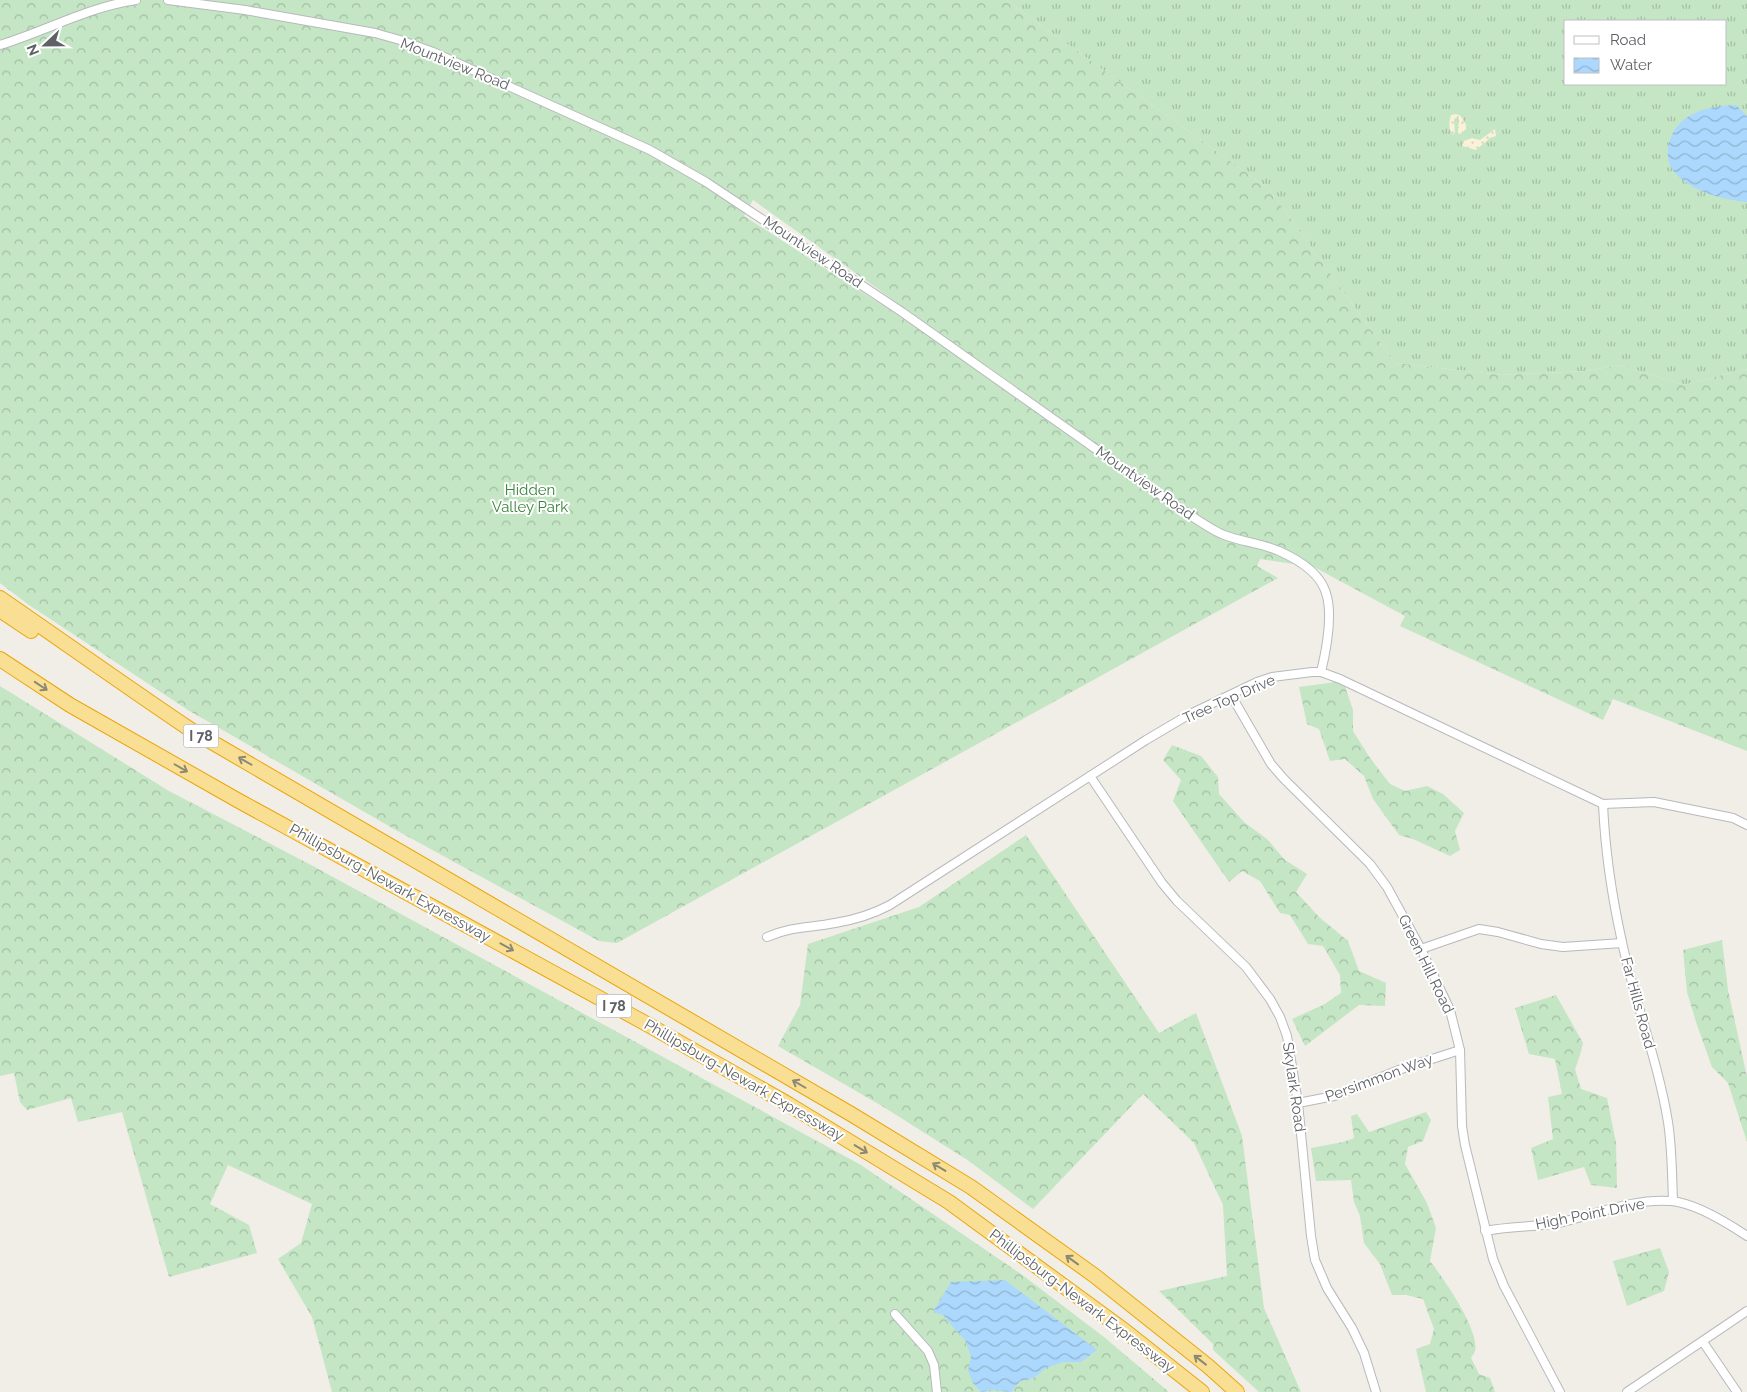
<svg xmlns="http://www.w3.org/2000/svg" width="1747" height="1392" font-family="Raleway,sans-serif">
  <defs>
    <pattern id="grass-tufts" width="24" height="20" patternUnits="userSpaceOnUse" patternTransform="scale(1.25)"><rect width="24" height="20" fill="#c4e6c4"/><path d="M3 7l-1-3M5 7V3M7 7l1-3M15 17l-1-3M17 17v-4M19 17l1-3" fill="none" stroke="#a2bea3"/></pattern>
    <pattern id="forest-crowns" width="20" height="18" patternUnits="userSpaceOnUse" patternTransform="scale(1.25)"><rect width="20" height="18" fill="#c4e6c4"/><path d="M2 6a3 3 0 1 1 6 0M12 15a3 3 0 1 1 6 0" fill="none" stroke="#a2bea3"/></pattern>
    <pattern id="sand-dots" width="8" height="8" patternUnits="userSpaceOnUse" patternTransform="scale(1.25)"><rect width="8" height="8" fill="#f9f1d8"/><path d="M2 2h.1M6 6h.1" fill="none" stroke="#d8d1bc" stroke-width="1.8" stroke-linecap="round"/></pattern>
    <pattern id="water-waves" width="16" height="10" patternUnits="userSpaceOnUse" patternTransform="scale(1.25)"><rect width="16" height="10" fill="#abd8fc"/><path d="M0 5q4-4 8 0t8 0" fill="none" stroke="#8eb3d0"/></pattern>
  </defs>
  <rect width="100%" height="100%" fill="#f0eee7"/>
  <path fill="url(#grass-tufts)" fill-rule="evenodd" d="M1006,0H1747V370L1745,369L1684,385L1620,365L1587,371L1502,375L1395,363L1269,189ZM1566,21H1726V84H1566Z"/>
  <g fill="url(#forest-crowns)" fill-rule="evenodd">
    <path d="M0,0H1006L1269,189L1395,363L1502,375L1587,371L1620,365L1684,385L1745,369L1747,370V751L1613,699L1603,720L1400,626L1405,616L1314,567L1260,559L1257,566L1278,578L617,943L599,941L394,829L188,710L29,605L0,583ZM753,200L920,319L919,329L744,216Z"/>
    <path d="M1343,681L1353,710V731L1370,758L1390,784L1405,791L1427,786L1443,794L1464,813L1455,831L1460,850L1450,856L1413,839L1399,835L1373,799L1364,776L1345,759L1330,761L1319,729L1307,724L1299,687Z"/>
    <path d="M0,686L169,791L311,865L861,1165L1021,1274L1104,1337L1169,1392H332L312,1317L278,1259L301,1243L312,1204L228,1165L210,1204L249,1225L257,1253L169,1277L122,1112L78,1122L71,1098L27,1110L20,1102L14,1073L0,1076Z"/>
    <path d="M1172,745L1201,756L1218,777L1219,794L1244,822L1267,839L1285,860L1307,874L1296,892L1319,917L1348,941L1359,971L1386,983L1385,1006L1359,1005L1305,1046L1292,1019L1323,1005L1341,993L1340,975L1323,946L1308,944L1290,915L1280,913L1260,881L1242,871L1229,882L1173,801L1181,780L1163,760Z"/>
    <path d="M1026,835L1159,1033L1196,1013L1242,1136L1264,1308L1301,1392H1259L1213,1350V1344L1159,1291L1227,1276L1223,1205L1194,1143L1143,1094L1033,1209L969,1161L882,1106L778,1046L800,1005L808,944L919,907Z"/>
    <path d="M1722,940L1728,990L1747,1077V1142L1728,1083L1712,1067L1696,1022L1687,992L1683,950Z"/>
    <path d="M1556,995L1583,1043L1580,1055L1575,1069L1581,1089L1607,1098L1616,1143L1617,1188L1591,1185L1584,1167L1538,1180L1531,1148L1553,1139L1548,1097L1562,1094L1555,1059L1529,1054L1515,1008Z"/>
    <path d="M1426,1112L1431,1120L1423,1141L1408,1147L1405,1164L1427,1203L1436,1228L1430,1261C1443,1278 1480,1330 1475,1351C1474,1354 1472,1356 1471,1358L1479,1374L1490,1378L1495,1392H1426L1416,1349L1430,1344L1434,1329L1423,1299L1406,1295H1392L1380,1264L1364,1243L1360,1216L1354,1202L1351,1180L1316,1181L1311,1148L1343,1142L1354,1138L1351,1116L1357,1114L1369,1132Z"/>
    <path d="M1660,1248L1669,1272L1664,1291L1627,1306L1613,1261Z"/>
  </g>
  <g fill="url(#sand-dots)">
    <path d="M1456,114L1461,116L1466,125V129L1461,134L1458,133V126L1459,122L1458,119L1455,118L1454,120L1455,132L1453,135C1448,130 1449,121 1451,115Z"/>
    <path d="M1495,129L1496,136L1490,138L1476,150L1462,146L1464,141L1472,138L1480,140Z"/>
  </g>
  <g fill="url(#water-waves)">
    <path d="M1736,105L1747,116V202C1722,200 1687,190 1672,169C1667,161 1667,152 1669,143C1677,112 1709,106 1736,105Z"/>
    <path d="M1005,1280L1097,1350L1081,1362H1063L1046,1368L1034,1378L1020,1381L1011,1392L992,1390L981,1392L973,1383L968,1371L971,1356L965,1340L953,1327L943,1315L933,1312L951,1282Z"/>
  </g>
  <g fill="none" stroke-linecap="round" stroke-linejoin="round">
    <defs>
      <g id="minor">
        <path d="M168,0L245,10L375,33L400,40L433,52L650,150L706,182L902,312L1175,505C1191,515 1207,528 1224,535C1242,542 1261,543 1279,551C1297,559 1320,573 1326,593C1333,614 1326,651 1321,672"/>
        <path d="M0,45C46,31 88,7 136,0"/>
        <path d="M1231,695L1271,764L1284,779L1370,864L1387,887L1421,949L1450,1010L1460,1050L1462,1126L1465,1145L1493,1259L1504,1286L1560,1392"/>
        <path d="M1090,776L1162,883L1177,901L1246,967L1270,999L1280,1017L1287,1036L1298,1103L1311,1236L1315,1260L1327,1288L1352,1328L1364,1353L1376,1392"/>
        <path d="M1603,804C1605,850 1612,897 1622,942C1635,1003 1658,1061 1668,1122C1672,1148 1672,1175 1673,1201"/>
        <path d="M767,937C792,926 810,928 835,923C854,920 873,914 890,905L1146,740L1190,714L1257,682L1272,677L1312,672H1321L1340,679L1603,804L1654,802L1733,818L1747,825"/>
        <path d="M1421,949L1479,929L1498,932L1541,944L1563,947L1622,943"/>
        <path d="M1298,1103L1334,1096L1404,1068L1460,1050"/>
        <path d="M1485,1231C1509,1226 1534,1227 1558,1223C1594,1215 1633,1198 1671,1201C1695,1203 1726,1222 1747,1236"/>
        <path d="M895,1314L928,1351L934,1365L937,1392"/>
        <path d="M1703,1342L1737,1392"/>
        <path d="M1627,1392L1747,1311"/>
      </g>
      <g id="motorway">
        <path d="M0,598C64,642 127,687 191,730L851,1114L971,1187L1095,1276L1208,1366L1237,1392"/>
        <path d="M0,610L31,631"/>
        <path d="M0,659L70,705L239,801L645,1023L788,1104L949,1202L1125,1331L1202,1392"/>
      </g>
    </defs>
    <use href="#minor" stroke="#b7b9bc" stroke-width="10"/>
    <use href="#motorway" stroke="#eca50a" stroke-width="16"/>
    <use href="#minor" stroke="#fff" stroke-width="8"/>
    <use href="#motorway" stroke="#f9df94" stroke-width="14"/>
  </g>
  <defs><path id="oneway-shaft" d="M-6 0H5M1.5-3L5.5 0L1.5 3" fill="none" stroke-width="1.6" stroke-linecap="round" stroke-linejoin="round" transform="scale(1.25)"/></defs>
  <g stroke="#8c8874">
    <use href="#oneway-shaft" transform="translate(41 686) rotate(34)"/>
    <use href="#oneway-shaft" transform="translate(245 761) rotate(-150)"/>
    <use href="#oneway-shaft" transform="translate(181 768) rotate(30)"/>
    <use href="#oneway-shaft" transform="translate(507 947) rotate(29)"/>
    <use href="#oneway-shaft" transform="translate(799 1084) rotate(-150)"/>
    <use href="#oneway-shaft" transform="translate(861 1149) rotate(31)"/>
    <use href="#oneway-shaft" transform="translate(939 1167) rotate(-149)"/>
    <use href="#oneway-shaft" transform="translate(1072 1260) rotate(-144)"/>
    <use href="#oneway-shaft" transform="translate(1200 1360) rotate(-142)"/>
  </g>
  <g text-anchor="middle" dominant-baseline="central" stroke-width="4" stroke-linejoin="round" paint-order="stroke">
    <g fill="#fff" stroke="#8e9194" stroke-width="1">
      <rect x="183.5" y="724.5" width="35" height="23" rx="4"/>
      <rect x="596.5" y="994.5" width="35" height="23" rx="4"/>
    </g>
    <g font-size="14" font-weight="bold" fill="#5e6266">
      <text x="201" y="736">I 78</text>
      <text x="614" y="1006">I 78</text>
    </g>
    <g font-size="15" fill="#5e6266" stroke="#fff">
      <text transform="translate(455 64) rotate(22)">Mountview Road</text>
      <text transform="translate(813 252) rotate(34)">Mountview Road</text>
      <text transform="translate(1145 483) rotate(35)">Mountview Road</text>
      <text transform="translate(1229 699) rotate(-24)">Tree Top Drive</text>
      <text transform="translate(390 883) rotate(29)">Phillipsburg-Newark Expressway</text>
      <text transform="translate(1426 964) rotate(64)">Green Hill Road</text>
      <text transform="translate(1638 1003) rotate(75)">Far Hills Road</text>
      <text transform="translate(1379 1078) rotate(-20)">Persimmon Way</text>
      <text transform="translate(744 1080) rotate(30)">Phillipsburg-Newark Expressway</text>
      <text transform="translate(1294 1087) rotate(82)">Skylark Road</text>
      <text transform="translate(1590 1214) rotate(-11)">High Point Drive</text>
      <text transform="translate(1082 1301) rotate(37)">Phillipsburg-Newark Expressway</text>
    </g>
    <g font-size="15" fill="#38833c" stroke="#fff">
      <text x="530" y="490">Hidden<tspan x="530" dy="17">Valley Park</tspan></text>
    </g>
  </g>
  <rect x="1564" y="20" width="162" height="65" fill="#ffffff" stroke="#bfc0c2"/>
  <rect x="1574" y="36" width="25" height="8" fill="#ffffff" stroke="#bfc0c2"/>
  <text x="1610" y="45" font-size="15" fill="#5e6266">Road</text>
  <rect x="1574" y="58" width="25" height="15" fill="url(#water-waves)" stroke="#bfc0c2"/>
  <text x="1610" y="70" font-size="15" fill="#5e6266">Water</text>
  <g transform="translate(45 45) rotate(248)" stroke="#ffffff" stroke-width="4" paint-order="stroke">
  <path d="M0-4L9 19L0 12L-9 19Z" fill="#5e6266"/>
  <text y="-8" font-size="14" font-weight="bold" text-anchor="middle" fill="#5e6266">N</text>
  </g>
</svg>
